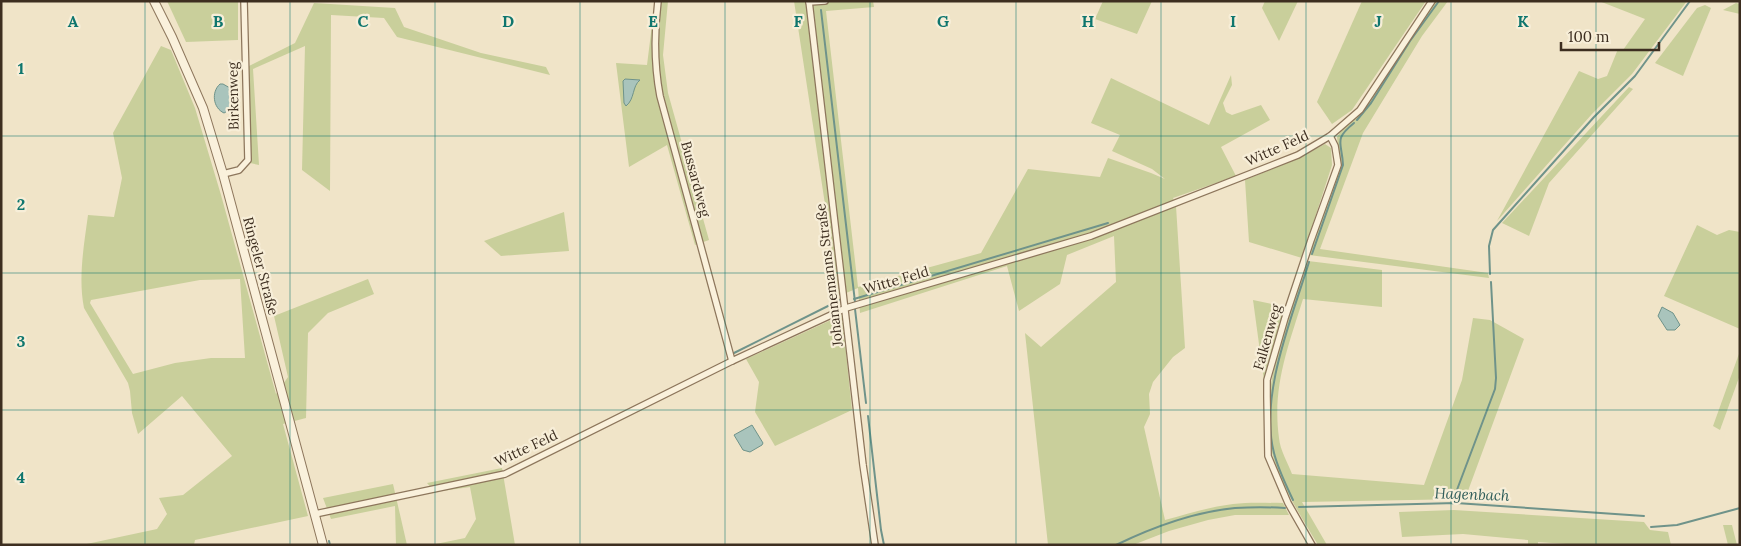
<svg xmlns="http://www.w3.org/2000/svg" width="1741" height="546" font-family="Lora,serif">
  <rect width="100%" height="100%" fill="#f0e4c8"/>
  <g fill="#c9cf9b" fill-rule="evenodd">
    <path d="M167,1H238V40L186,42Z"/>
    <path d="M655,1H668L663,55L668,93L709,240L695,245L667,145L629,167L616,63L647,65Z"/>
    <path d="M794,1H873L874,7L826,11L858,287L981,253L1028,169L1100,177L1108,158L1151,173L1165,179L1152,169L1112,151L1120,135L1091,123L1111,78L1209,125L1231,75L1232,85L1223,103L1226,112L1232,115L1261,105L1270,120L1221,147L1236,176L1173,198L1176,206L1185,348L1173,357L1153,382L1149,394L1150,414L1144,427L1165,520C1187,514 1209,507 1233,504C1249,502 1267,503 1283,503L1289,515H1235L1208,520L1169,531L1133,545H1048L1025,333L1041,347L1116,282L1114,236L1067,255L1060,284L1019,311L1007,266L860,313L858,288L839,296Z"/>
    <path d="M1103,1H1152L1137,34L1095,19Z"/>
    <path d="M1265,1H1298L1279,41L1262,8Z"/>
    <path d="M1362,1H1426L1352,110L1332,124L1317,102Z"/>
    <path d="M1436,1H1448L1422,36L1363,133L1320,249L1488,273L1489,278L1309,255L1340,165L1337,137L1341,131L1363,110Z"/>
    <path d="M1599,1H1687L1632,74L1592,114L1497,221L1579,71L1598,79L1607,76L1618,49L1623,50L1645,19Z"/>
    <path d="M314,3L395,8L404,27L481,53L546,67L550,75L397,37L384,18L331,15L330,191L302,170L305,46L253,69L259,165L250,163L249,66L295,43Z"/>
    <path d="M1736,3L1740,4V14L1723,10Z"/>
    <path d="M1705,5L1711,8L1683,76L1655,63L1697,8Z"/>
    <path d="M161,46L171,50L195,108L221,195L276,394L288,377L274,316L368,279L374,294L328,313L308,333L306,418L283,424L308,516L195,540L194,545H82L157,529L167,514L159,498L183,495L232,456L182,396L138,434L132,413L130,391L128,383L84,308C78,278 84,245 88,215L114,217L122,178L113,133ZM240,279L245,358H211L175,363L133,374L90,303L91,300L200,280Z"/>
    <path d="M1629,87L1633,89L1549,183L1529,236L1502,223Z"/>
    <path d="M1325,144L1331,148L1332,165L1302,258L1249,242L1245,180L1299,158Z"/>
    <path d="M564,212L569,251L501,256L484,241Z"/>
    <path d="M1697,225L1717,235L1729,230L1740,232V329L1664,296Z"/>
    <path d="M1308,261L1382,270V307L1303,299C1288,347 1272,387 1279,438C1280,450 1288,463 1292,474L1424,485L1462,380L1473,318L1490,320L1524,339L1465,499L1302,502L1327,545H1318C1301,516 1281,486 1272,453C1257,391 1289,319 1308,261Z"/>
    <path d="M1253,300L1286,307L1264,381Z"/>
    <path d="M842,315L852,410L775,446L755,412L759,382L746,359Z"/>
    <path d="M1740,351V375L1720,430L1713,426Z"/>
    <path d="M502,468L515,545H431L465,538L476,519L470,487L435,492L427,483Z"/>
    <path d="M393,484L407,545H396L395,506L331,519L323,498Z"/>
    <path d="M1454,510L1644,522L1650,530L1668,532L1671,545H1581L1538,542V545H1528V540L1463,534L1402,537L1399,512Z"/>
    <path d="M1723,525H1732L1737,545H1728Z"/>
  </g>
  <g fill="#a9c4bc" stroke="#6f938a">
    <path d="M625,79L640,80C632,86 635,99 626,106L624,103L623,81Z"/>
    <path d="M220,84H223L230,88C231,98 235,108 224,113C213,108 211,92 220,84Z"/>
    <path d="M1662,307L1673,313L1680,325L1675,330H1667L1658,316Z"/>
    <path d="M752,425L763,443L762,445L750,452L743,450L734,435Z"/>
  </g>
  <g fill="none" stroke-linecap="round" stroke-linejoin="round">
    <g stroke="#6f938a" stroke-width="2">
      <path d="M821,10L855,302"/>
      <path d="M1357,120L1371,103L1410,41L1439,1"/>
      <path d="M1312,254L1343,165C1342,142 1333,140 1354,123"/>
      <path d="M1490,274L1489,246L1493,230L1594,117L1635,76L1690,1"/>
      <path d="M854,299L1108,223"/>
      <path d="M855,309L866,403"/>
      <path d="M734,353L840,300"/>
      <path d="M868,416L881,530L884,545"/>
      <path d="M1293,500C1286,485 1278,469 1274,453C1259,395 1292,318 1309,262"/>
      <path d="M1452,503L1495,389L1496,378L1491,282"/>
      <path d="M1299,507L1456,503L1644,516"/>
      <path d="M1651,527L1677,525L1740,508"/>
      <path d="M329,541L330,545"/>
      <path d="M1116,545C1153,527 1194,512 1235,508C1252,507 1269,507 1285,508"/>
    </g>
    <defs>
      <g id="minor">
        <path d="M658,1C654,34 654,64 660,96L732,361"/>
        <path d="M809,1L863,465L875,545"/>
        <path d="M809,2L825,1"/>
        <path d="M223,174L239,170L248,160L244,1"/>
        <path d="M315,514L505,474L732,361L846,308L1091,236L1298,155L1330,136L1360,110L1432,1"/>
        <path d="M1312,545L1288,503L1268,456L1267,397V380L1285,318L1311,240L1338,165L1335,146L1330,136"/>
      </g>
      <path id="tertiary" d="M154,1L172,37L203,108L223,174L323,545"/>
    </defs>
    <use href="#minor" stroke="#8d765c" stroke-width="8"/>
    <use href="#tertiary" stroke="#8d765c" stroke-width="10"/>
    <use href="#minor" stroke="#faf1dc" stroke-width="5.5"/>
    <use href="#tertiary" stroke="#faf1dc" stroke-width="8"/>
  </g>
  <path fill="none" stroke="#0f766e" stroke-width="1" stroke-opacity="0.55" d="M145,1V545M290,1V545M435,1V545M580,1V545M725,1V545M870,1V545M1016,1V545M1161,1V545M1306,1V545M1451,1V545M1596,1V545M1,136H1740M1,273H1740M1,410H1740"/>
  <g text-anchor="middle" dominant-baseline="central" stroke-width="4.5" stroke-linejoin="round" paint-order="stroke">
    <g font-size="14" fill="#3d2e20" stroke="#f7eed8">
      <text transform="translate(233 96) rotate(-91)">Birkenweg</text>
      <text transform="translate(1277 148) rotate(-24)">Witte Feld</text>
      <text transform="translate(696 179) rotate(75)">Bussardweg</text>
      <text transform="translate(261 266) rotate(75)">Ringeler Straße</text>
      <text transform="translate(829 275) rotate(-97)">Johannemanns Straße</text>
      <text transform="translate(896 280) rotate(-16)">Witte Feld</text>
      <text transform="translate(1267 337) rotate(-74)">Falkenweg</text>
      <text transform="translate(526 448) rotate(-25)">Witte Feld</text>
    </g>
    <g font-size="15" font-style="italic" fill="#2f5d5a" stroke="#f7eed8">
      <text transform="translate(1472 494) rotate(2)">Hagenbach</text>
    </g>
  </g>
  <g font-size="16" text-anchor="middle" font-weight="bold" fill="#0f766e" stroke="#f7eed8" stroke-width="4.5" stroke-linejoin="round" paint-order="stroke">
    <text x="73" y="27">A</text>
    <text x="218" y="27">B</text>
    <text x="363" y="27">C</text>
    <text x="508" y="27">D</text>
    <text x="653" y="27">E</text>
    <text x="798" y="27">F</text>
    <text x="943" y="27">G</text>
    <text x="1088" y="27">H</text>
    <text x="1233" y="27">I</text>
    <text x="1378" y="27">J</text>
    <text x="1523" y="27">K</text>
    <text x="21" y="74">1</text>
    <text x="21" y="210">2</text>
    <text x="21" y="347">3</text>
    <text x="21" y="483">4</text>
  </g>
  <rect width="1741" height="546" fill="none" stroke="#3d2e20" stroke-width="5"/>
  <path d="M1561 42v8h98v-8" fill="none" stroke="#3d2e20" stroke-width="2.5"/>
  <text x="1568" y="42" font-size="15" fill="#3d2e20" stroke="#f7eed8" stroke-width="4" paint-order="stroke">100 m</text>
</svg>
